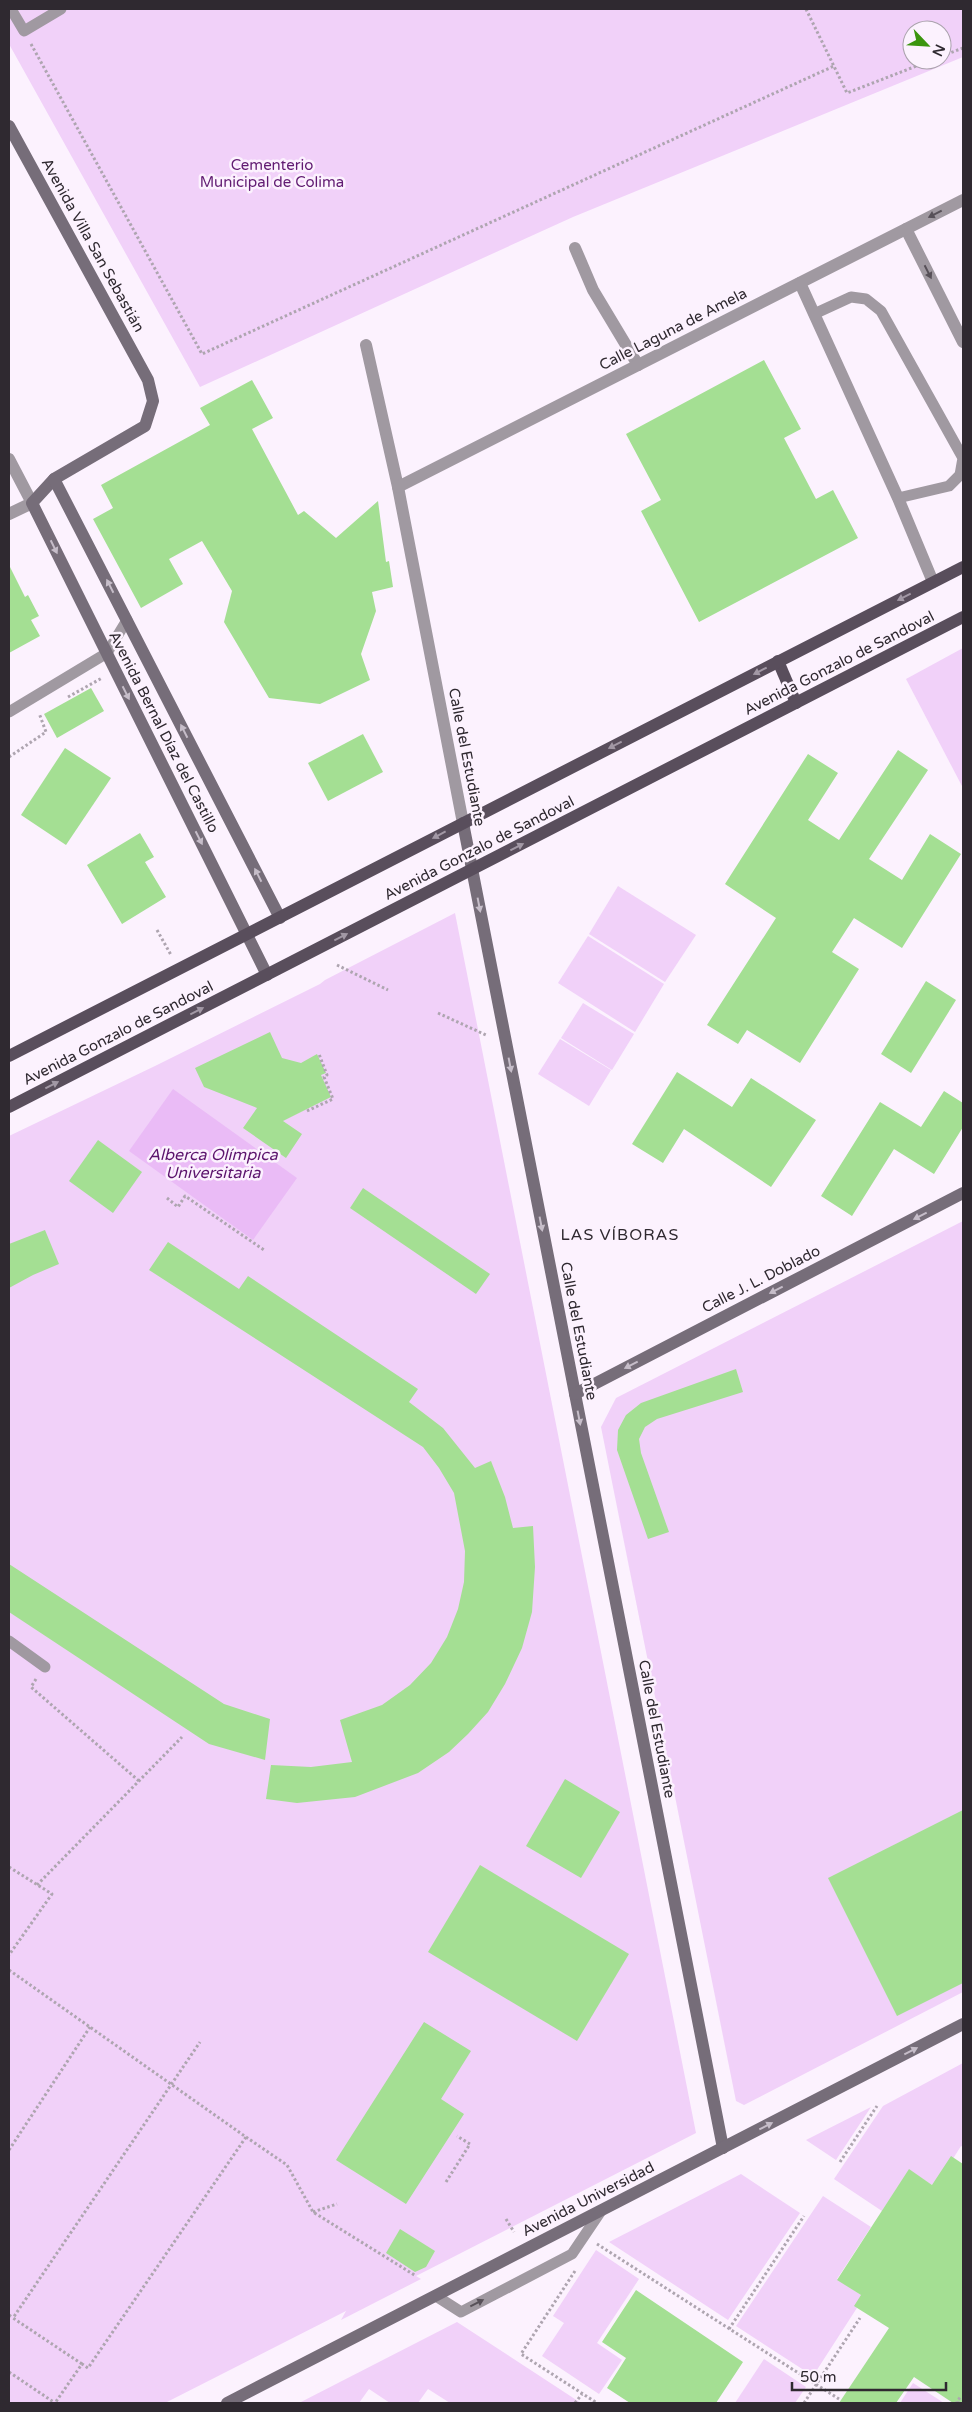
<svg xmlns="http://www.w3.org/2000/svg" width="972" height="2412" font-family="'Varela Round',sans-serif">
  <rect width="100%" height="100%" fill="#fcf2fe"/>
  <g fill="#f1d1f9" fill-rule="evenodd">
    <path d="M9,9H963V57L573,217L200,387L9,44ZM912,30H942V60H912Z"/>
    <path d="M963,648V788L906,679Z"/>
    <path d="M618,886L696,935L665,982L589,934Z"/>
    <path d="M455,913L696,2133L416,2276L421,2279L341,2320L346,2311L165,2403H9V1136L155,1066L320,984L325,980Z"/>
    <path d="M588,936L664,984L635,1032L558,983Z"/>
    <path d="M583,1003L634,1034L612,1070L561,1038Z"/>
    <path d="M560,1039L611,1070L589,1106L538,1074Z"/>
    <path d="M963,1221V1992L744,2105L736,2101L601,1427L616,1398Z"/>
    <path d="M963,2063V2147L961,2146L935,2187L909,2170L882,2211L834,2179L883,2106Z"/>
    <path d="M871,2107L836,2160L806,2140Z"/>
    <path d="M741,2174L800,2213L728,2320L609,2242Z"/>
    <path d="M823,2196L871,2227L837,2279L864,2297L813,2376L736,2326Z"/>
    <path d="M596,2250L639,2279L597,2343L622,2360L599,2394L542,2356L564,2323L553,2316Z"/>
    <path d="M457,2322L581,2403H450L428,2389L418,2403H390L369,2389L359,2403H299Z"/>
    <path d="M764,2359L806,2387L795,2403H735Z"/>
    <path d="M913,2383L944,2403H900Z"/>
  </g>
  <path fill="#eabbf6" d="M173,1089L297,1178L253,1240L129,1151Z"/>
  <g fill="#a4df93">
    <path d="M764,360L801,429L784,438L816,499L833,490L858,538L699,622L641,511L661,500L626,434Z"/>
    <path d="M252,380L273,418L252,429L298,515L304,511L336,538L378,501L386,562L389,561L393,587L372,592L376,611L361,654L370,680L320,704L269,698L224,622L232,591L202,541L169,559L183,584L141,608L93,519L113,508L101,485L210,425L200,408Z"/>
    <path d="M9,565L25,597L28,595L39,616L31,620L40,636L9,653Z"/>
    <path d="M91,688L104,711L57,738L44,714Z"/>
    <path d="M363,734L383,772L328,801L308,763Z"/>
    <path d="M65,748L111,778L66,845L21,815Z"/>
    <path d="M898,750L928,770L869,859L902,880L930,834L961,854L902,948L854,918L832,952L859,969L800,1063L747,1030L738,1044L707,1025L776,918L725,884L808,754L838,773L808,820L839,840Z"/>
    <path d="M140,833L154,857L145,862L166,897L122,924L87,865Z"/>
    <path d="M926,981L956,1000L911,1073L881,1054Z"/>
    <path d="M270,1032L282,1058L301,1063L317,1054L326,1073L321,1075L331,1097L283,1121L302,1134L286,1158L243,1128L257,1108L204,1087L195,1068Z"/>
    <path d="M677,1072L732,1107L751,1078L816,1120L771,1187L684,1129L663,1163L632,1144Z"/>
    <path d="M944,1091L963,1103V1127L934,1174L894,1149L852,1216L821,1196L880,1102L921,1127Z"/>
    <path d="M98,1140L142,1172L113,1213L69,1181Z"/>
    <path d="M363,1188L490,1274L476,1294L350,1208Z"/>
    <path d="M45,1230L59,1264L33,1275L9,1288V1244Z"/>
    <path d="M168,1242L239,1289L248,1276L418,1389L409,1402L443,1428L475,1468L491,1461L505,1497L513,1528L533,1526L535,1567L532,1612L522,1648L505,1684L488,1712L468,1734L449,1752L418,1773L355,1797L297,1803L266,1799L271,1765L311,1767L352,1762L340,1720L382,1705L410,1685L431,1663L447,1637L458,1609L464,1582L465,1551L454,1493L439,1468L423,1447L149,1270Z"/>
    <path d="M736,1369L743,1392L657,1419L645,1427L639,1439L641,1453L669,1532L648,1539L617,1450L618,1430L626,1415L641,1403Z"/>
    <path d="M9,1564L224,1704L270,1719L265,1760L209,1744L9,1612Z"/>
    <path d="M565,1779L620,1812L581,1878L526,1846Z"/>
    <path d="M963,1810V1983L897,2016L828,1878Z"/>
    <path d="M480,1865L629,1954L577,2041L428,1952Z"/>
    <path d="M424,2022L471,2051L441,2099L464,2114L406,2204L336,2160Z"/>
    <path d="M951,2156L963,2164V2403H953L914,2377L896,2403H839L889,2328L854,2306L861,2295L837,2280L909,2169L932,2185Z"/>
    <path d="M400,2229L435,2251L426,2267L415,2272L386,2253Z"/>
    <path d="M636,2290L743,2362L716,2403H630L607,2388L626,2358L602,2342Z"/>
  </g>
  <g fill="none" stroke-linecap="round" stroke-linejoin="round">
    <g stroke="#aea5b0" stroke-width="3" stroke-dasharray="2.5 2.5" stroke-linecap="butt">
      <path d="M806,9L847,93L932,60"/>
      <path d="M31,44L202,354L834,66"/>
      <path d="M942,56L963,48"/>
      <path d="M68,697L102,678"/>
      <path d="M9,757L46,732L39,713"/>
      <path d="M157,930L171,955"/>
      <path d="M337,965L388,990"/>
      <path d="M438,1013L486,1035"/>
      <path d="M307,1111L333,1099L324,1077L327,1075L319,1054"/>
      <path d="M167,1198L178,1207L185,1196L264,1250"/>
      <path d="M36,1679L31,1687L139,1781"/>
      <path d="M9,1867L52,1894L9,1955"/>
      <path d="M37,1885L182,1737"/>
      <path d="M9,1970L246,2137L88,2368L82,2364L55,2403"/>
      <path d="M246,2137L287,2165L313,2212L416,2276"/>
      <path d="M9,2150L90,2027"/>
      <path d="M840,2162L877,2106"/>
      <path d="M446,2182L470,2144L457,2136"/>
      <path d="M313,2212L337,2204"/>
      <path d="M506,2219L514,2232"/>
      <path d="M597,2244L839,2399"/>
      <path d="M575,2271L521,2354L597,2403"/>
      <path d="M9,2315L13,2318"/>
      <path d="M729,2329L804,2216"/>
      <path d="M82,2364L13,2318L200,2042"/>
      <path d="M9,2372L55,2403"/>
      <path d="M575,2403L582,2394"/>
      <path d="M804,2403L860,2318"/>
      <path d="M959,2403L957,2402L961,2396"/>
    </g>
    <g stroke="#a099a1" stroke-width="11">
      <path d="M11,9L24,31L61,9"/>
      <path d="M814,314L851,297L866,299L881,311L963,458L960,475L949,486L898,498"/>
      <path d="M9,712L107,653L127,620"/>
      <path d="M9,1641L45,1667"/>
      <path d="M436,2296L461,2312L572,2254L601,2211"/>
    </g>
    <g stroke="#a099a1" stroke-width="12">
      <path d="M906,229L963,342"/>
      <path d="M575,248L593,290L638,365"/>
      <path d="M800,283L898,498L933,582"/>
      <path d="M366,345L398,487L463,823"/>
      <path d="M9,459L32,503L9,514"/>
      <path d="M398,487L963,200"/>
    </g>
    <g stroke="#766d79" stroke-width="12">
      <path d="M9,126L148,380L153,401L145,426L54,479L32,503L267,975"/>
      <path d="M54,479L280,918"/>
      <path d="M463,823L723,2148"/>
      <path d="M575,1394L963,1193"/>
      <path d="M227,2403L963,2024"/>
    </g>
    <g stroke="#594e5c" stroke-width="12">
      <path d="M778,661L796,703"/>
      <path d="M9,1056L963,567"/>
      <path d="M9,1107L963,617"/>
    </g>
  </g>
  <defs><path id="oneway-solid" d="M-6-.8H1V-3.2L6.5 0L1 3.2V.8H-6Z" transform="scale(1.25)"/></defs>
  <g fill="#575058">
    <use href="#oneway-solid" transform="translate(935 214) rotate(153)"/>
    <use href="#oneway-solid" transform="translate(928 272) rotate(63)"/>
    <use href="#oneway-solid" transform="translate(477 2303) rotate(-27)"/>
  </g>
  <g fill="#c6bdc9">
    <use href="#oneway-solid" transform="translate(54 547) rotate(64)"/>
    <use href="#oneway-solid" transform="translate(110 586) rotate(-117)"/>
    <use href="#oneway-solid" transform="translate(126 693) rotate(63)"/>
    <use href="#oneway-solid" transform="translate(184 731) rotate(-117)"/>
    <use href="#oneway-solid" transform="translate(199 838) rotate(63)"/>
    <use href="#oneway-solid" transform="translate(258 875) rotate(-117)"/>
    <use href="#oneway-solid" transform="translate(479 905) rotate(79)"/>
    <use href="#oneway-solid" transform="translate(510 1065) rotate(79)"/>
    <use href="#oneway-solid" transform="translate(920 1216) rotate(153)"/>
    <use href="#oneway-solid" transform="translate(541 1224) rotate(79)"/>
    <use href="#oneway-solid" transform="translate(776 1290) rotate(153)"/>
    <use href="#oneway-solid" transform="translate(631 1365) rotate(153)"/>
    <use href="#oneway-solid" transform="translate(579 1418) rotate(79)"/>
    <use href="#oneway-solid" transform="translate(911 2051) rotate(-27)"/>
    <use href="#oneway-solid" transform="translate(766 2126) rotate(-27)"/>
  </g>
  <g fill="#a298a5">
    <use href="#oneway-solid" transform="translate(904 597) rotate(153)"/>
    <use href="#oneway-solid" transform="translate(760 671) rotate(153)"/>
    <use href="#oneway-solid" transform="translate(615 745) rotate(153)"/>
    <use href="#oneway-solid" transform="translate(439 835) rotate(152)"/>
    <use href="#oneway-solid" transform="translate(517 847) rotate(-27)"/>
    <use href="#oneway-solid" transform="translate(341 937) rotate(-27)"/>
    <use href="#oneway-solid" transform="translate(197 1011) rotate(-27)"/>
    <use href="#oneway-solid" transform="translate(52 1085) rotate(-27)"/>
  </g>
  <g text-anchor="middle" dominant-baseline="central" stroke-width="5" stroke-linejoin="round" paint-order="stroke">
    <g font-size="15" fill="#611b72" stroke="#fcf2fe">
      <text x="272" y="165">Cementerio<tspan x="272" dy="17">Municipal de Colima</tspan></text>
    </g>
    <g font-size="15" fill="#2f2930" stroke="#fcf2fe">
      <text transform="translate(93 245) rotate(61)">Avenida Villa San Sebastián</text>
      <text transform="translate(673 329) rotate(-27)">Calle Laguna de Amela</text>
      <text transform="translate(839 663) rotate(-27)">Avenida Gonzalo de Sandoval</text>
      <text transform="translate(164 732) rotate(63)">Avenida Bernal Díaz del Castillo</text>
      <text transform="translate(467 757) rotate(79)">Calle del Estudiante</text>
      <text transform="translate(479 848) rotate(-27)">Avenida Gonzalo de Sandoval</text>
      <text transform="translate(118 1033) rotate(-27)">Avenida Gonzalo de Sandoval</text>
      <text transform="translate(761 1279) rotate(-27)">Calle J. L. Doblado</text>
      <text transform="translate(579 1331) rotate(79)">Calle del Estudiante</text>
      <text transform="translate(657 1729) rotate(79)">Calle del Estudiante</text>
      <text transform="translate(588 2199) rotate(-27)">Avenida Universidad</text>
    </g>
    <g font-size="16" font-style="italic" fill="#5c146d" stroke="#fcf2fe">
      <text x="213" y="1155">Alberca Olímpica<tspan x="213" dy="18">Universitaria</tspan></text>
    </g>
    <g font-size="16" letter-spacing="1" fill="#2f2930" stroke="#fcf2fe">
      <text x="620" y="1235">LAS VÍBORAS</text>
    </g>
  </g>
  <rect width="972" height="2412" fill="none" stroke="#2f2930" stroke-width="20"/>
  <g transform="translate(927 45) rotate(115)"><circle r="24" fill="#fcf2fe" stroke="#aaa2ac"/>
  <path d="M0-4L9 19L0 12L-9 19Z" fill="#3b950e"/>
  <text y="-8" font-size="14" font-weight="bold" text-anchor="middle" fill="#2f2930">N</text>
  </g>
  <path d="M792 2382v8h154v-8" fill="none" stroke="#2f2930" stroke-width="2.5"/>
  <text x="800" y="2382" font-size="15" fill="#2f2930" stroke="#fcf2fe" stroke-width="4" paint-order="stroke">50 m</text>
</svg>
